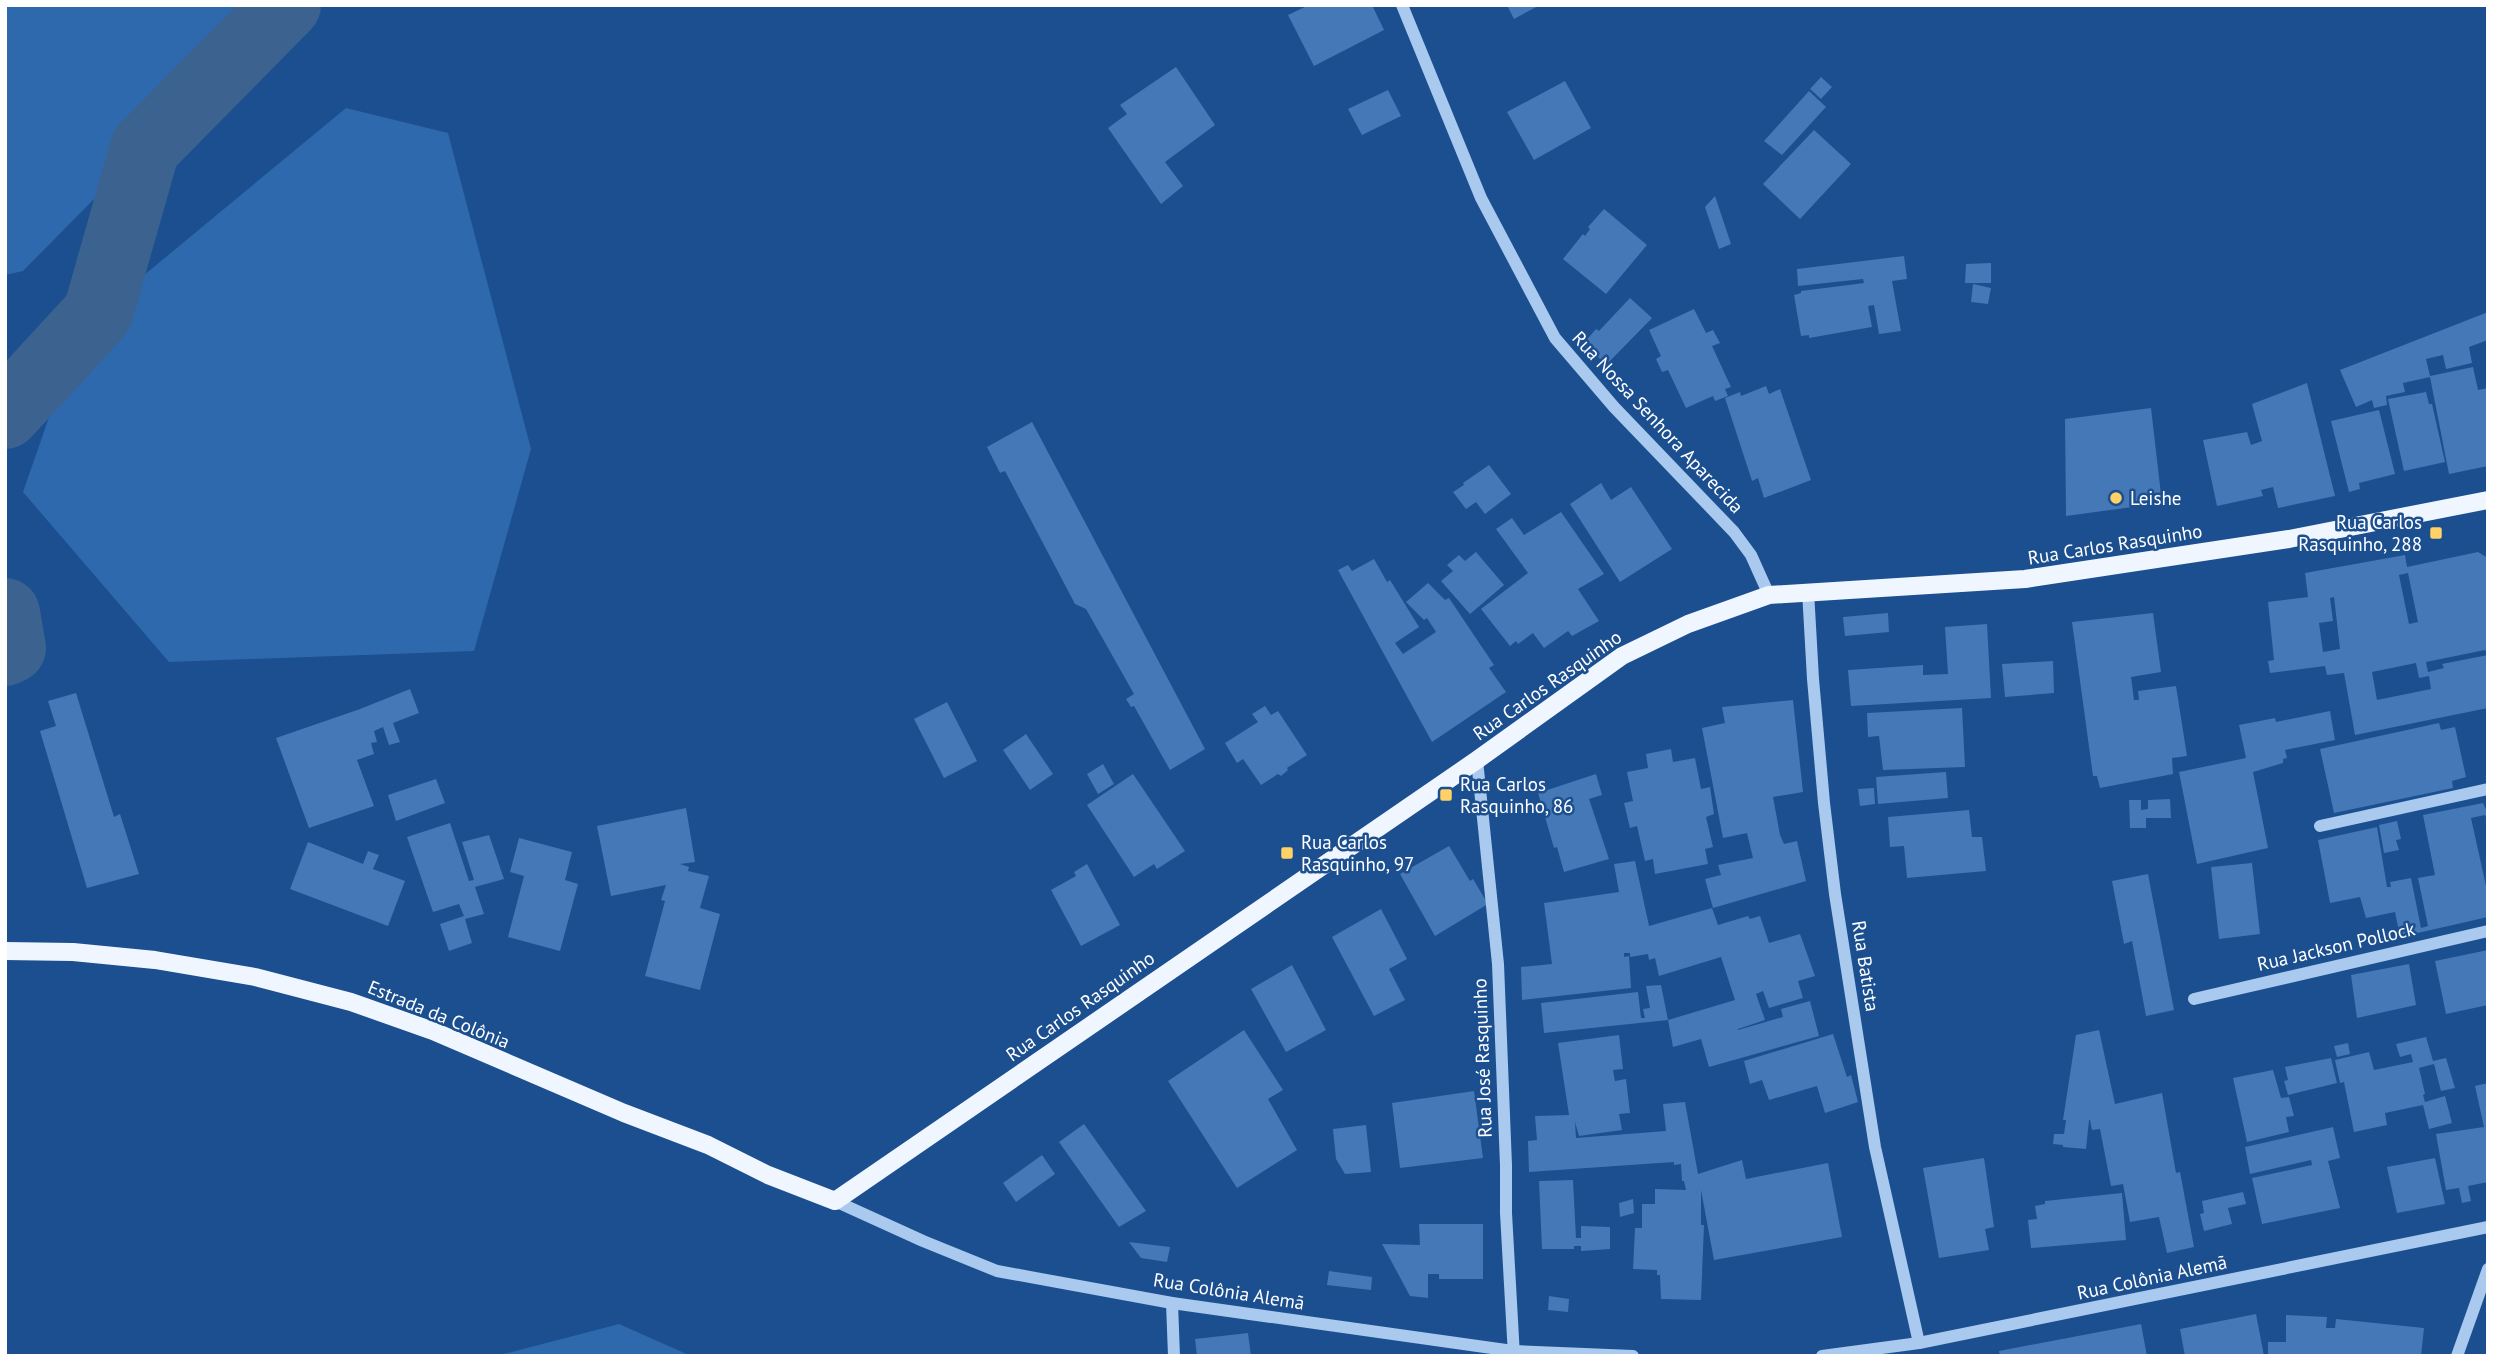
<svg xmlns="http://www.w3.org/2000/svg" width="2493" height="1361" font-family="'PT Sans',sans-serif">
  <rect width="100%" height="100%" fill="#1b4f8f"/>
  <g fill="#2e69ad">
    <path d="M5,5H286L23,271L5,275Z"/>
    <path d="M346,108L448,133L531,449L474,651L169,662L23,492L80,328Z"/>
    <path d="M619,1324L691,1356H496Z"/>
  </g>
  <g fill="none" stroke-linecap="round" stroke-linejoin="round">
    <g stroke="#3c6290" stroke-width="70">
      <path d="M5,414L98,313L145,148L286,5"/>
      <path d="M5,613L11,648L5,651"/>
    </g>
  </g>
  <g fill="#4478b7" fill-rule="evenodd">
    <path d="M1309,5H1372L1384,30L1314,66L1288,15Z"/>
    <path d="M1507,5H1540L1514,19Z"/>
    <path d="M1176,67L1215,125L1165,162L1183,186L1161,204L1108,128L1127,114L1120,105Z"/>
    <path d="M1821,77L1832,87L1821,99L1810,89Z"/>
    <path d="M1565,81L1591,128L1534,160L1507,112Z"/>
    <path d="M1388,90L1401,116L1362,135L1348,109Z"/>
    <path d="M1809,91L1826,107L1782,155L1764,141Z"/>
    <path d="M1814,130L1851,164L1800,219L1763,184Z"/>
    <path d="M1715,196L1731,244L1719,249L1705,207Z"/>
    <path d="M1604,209L1647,245L1606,294L1563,259L1583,234L1585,236L1590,229L1588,227Z"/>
    <path d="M1904,256L1907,279L1892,281L1901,331L1879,334L1874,305L1868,306L1872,327L1809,338V335L1801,336L1794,295L1801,293V291L1864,283L1863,279L1798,286L1797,269Z"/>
    <path d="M1991,263V283H1965L1966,264Z"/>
    <path d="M1973,284L1991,288L1988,304L1971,302Z"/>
    <path d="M1630,298L1652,318L1606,365L1584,343L1596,329L1599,331Z"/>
    <path d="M1694,309L1706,333L1713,330L1720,343L1712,346L1731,387L1725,389L1728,396L1715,401L1713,396L1686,408L1668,370L1662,372L1656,359L1661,356L1649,330Z"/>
    <path d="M2488,312V340L2469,347L2472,363L2446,369L2443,355L2426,359L2430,376L2473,367L2478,390L2488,388V466L2449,474L2430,377L2403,383L2405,392L2386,396L2387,405L2374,408L2372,400L2356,407L2340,370Z"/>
    <path d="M2307,383L2335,496L2278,508L2273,487L2261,490L2263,496L2217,506L2203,440L2247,432L2251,445L2262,441L2252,404Z"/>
    <path d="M1766,386L1769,394L1780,389L1811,480L1764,498L1758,478L1752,481L1725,398L1740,392L1741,396Z"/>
    <path d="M2426,392L2429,404H2432L2445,462L2404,471L2388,399Z"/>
    <path d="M2151,408L2162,503L2066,516L2065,419Z"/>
    <path d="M2379,410L2395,474L2359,483L2360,489L2349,492L2331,421Z"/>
    <path d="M1032,422L1205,749L1170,770L1134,706L1131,707L1126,699L1134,694L1086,609L1075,604L1005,471L1000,473L987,447Z"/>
    <path d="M1489,465L1511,494L1485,514L1476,502L1466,509L1453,492L1464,485L1463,483Z"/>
    <path d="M1601,483L1611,500L1631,487L1672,549L1620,582L1570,504Z"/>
    <path d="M1561,512L1604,574L1578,589L1599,621L1572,636L1568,631L1544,648L1533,633L1518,644L1516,641L1510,646L1481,609L1528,573L1496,529L1512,518L1524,535Z"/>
    <path d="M1476,552L1504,585L1470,614L1441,581L1453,571L1447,565L1459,555L1465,561Z"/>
    <path d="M2478,552L2488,558V655L2485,650L2426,662L2428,672L2444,668L2442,664L2488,655V708L2355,735L2344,673L2327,675L2325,666L2270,673L2268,661L2274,660L2268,602L2308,597L2305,573L2405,555L2407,567ZM2408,573L2418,622L2409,624L2399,575ZM2334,597L2340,649L2323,652L2319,623L2333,621L2330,598ZM2416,663L2419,678L2429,676L2431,689L2377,700L2372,672Z"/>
    <path d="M1374,559L1387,582L1390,580L1419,627L1395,643L1403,654L1436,632L1427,618L1424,620L1406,602L1428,583L1445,600L1449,598L1494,665L1489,668L1506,692L1432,742L1338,570L1348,565L1352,571Z"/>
    <path d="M1888,613L1889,632L1845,636L1843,617Z"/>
    <path d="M2153,613L2161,672L2131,677L2134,700H2139L2138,691L2176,686L2187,756L2172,758L2173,774L2100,788L2097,776H2093L2072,622Z"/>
    <path d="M1987,624L1991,698L1851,706L1848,670L1923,665V675L1948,674L1945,627Z"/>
    <path d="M2053,661L2054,693L2005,697L2002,664Z"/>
    <path d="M410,689L419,713L393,723L400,742L389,745L383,727L374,731L377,742L371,743L374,754L357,760L374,806L309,828L276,738L360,709Z"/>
    <path d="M76,693L114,817L120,814L139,874L87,888L40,731L56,726L48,701Z"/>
    <path d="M1793,700L1803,792L1773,797L1780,835L1784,844L1797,841L1806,881L1713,908L1705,879L1721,875L1718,865L1753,858L1747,833L1723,838L1702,728L1725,723L1722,707Z"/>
    <path d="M947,702L977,761L944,778L914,719Z"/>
    <path d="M1265,706L1271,715L1278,711L1307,755L1287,768L1288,770L1281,776L1278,774L1261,785L1243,759L1237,763L1225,743L1258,722L1252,714Z"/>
    <path d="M1962,708L1965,767L1883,770L1879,736L1868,737L1867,713Z"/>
    <path d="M2330,711L2335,740L2285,750L2287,758L2283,759V763L2253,772L2268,848L2197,864L2179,772L2246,758L2239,725L2275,718L2276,722Z"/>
    <path d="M2439,723L2441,730L2455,727L2466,777L2452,781L2453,788L2334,813L2320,749Z"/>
    <path d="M1026,734L1053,774L1030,790L1003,750Z"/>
    <path d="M1671,749L1673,762L1695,758L1701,789L1710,787L1714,814L1706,817L1713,847L1705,849L1708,864L1655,874L1653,859L1645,861L1637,826L1630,828L1624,803L1633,801L1627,772L1648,768L1646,754Z"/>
    <path d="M1103,764L1114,784L1098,794L1087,774Z"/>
    <path d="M1946,772L1948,798L1878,804L1876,777Z"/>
    <path d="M1133,774L1185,851L1157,869L1154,864L1134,877L1087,805Z"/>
    <path d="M1596,774L1602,795L1589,799L1609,859L1564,872L1557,847L1554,848L1538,793Z"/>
    <path d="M436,779L445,803L396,821L388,795Z"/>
    <path d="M1874,788L1875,804L1860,806L1858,789Z"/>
    <path d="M2170,799L2171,818H2146V828H2130L2129,800H2141V810L2148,809V800Z"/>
    <path d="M2483,803L2488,814V822L2485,815L2471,818L2488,895V917L2400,937L2395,912L2366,918L2360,897L2330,903L2318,840L2377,827L2387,887H2391L2390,882L2411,878L2421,928L2428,926L2418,878L2435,875L2423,815Z"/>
    <path d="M686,808L695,862L680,864L689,867L688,871L709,876L700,908L720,914L700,990L645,976L665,901L661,900L666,885L611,896L597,826Z"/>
    <path d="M1969,810L1972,837H1982L1986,871L1907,878L1904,846L1890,847L1888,817Z"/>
    <path d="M2397,821L2401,839L2396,840L2399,850L2384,853L2379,825Z"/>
    <path d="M450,823L469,881L474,880L462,842L489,835L504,879L475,887L484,914L465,919L472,943L449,951L440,924L464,916L459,904L433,912L407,837Z"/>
    <path d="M519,838L572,852L565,880L578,884L560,951L508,937L524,876L510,872Z"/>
    <path d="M308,842L363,864L368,851L379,855L373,869L405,881L388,926L290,889Z"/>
    <path d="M1449,846L1470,881L1473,879L1488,904L1435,936L1400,874Z"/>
    <path d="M1635,861L1649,926L1712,908L1718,925L1748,916L1750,919L1760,916L1769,943L1800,934L1815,976L1798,981L1803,998L1769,1008L1763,991L1756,994L1765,1020L1738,1029V1030L1783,1017L1781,1009L1810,1001L1819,1036L1709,1067L1701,1039L1673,1047L1668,1020L1544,1033L1541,1003L1638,992L1641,1018H1645L1643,1009L1650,1008L1646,986L1661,985L1668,1020L1735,1000L1721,957L1659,976L1655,958L1649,960L1648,954L1630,957V953H1624V957L1629,956L1631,988L1522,1000L1521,967L1552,964L1544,903L1619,892L1614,864Z"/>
    <path d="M2252,863L2260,934L2219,939L2211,867Z"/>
    <path d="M1087,864L1120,925L1081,946L1051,890L1076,876L1074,872Z"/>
    <path d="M2148,874L2174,1010L2146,1016L2132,941L2124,944L2112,881Z"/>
    <path d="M1381,909L1407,959L1389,969L1405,1000L1374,1016L1332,937Z"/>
    <path d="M2488,950V1005L2446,1014L2435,961Z"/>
    <path d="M2409,964L2416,1005L2357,1018L2351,975Z"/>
    <path d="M1292,965L1326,1030L1286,1052L1251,989Z"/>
    <path d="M1244,1030L1283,1090L1268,1099L1297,1150L1237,1188L1168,1081Z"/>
    <path d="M2099,1030L2115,1104L2162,1093L2176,1173L2180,1172L2194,1247L2167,1253L2159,1217L2130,1222L2123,1184L2111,1186L2100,1129L2092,1130L2090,1120H2089L2086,1149L2063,1147V1145L2053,1144L2054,1134H2064L2066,1120H2063L2076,1035Z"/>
    <path d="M1833,1034L1847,1077L1851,1075L1858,1102L1825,1113L1817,1086L1769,1100L1762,1080L1750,1084L1744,1061Z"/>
    <path d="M1619,1035L1623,1069L1613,1070L1615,1081L1626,1079L1630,1113L1619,1114L1622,1130L1579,1136L1575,1122L1576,1138L1666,1131L1663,1104L1685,1102L1698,1174L1742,1160L1746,1179L1828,1163L1842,1237L1714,1260L1701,1190V1225H1704L1701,1300L1661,1299L1660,1275H1657V1270L1633,1269L1635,1228H1642V1204H1655V1189L1686,1190L1684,1181H1682L1681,1164L1674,1165V1162L1529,1172L1528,1141L1537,1140L1535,1116L1569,1115L1558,1043Z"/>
    <path d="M2426,1037L2433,1061L2446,1058L2455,1088L2441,1091L2434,1064L2419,1068L2425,1094L2423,1095L2425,1102L2445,1096L2452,1123L2429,1129L2423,1105L2385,1113L2387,1125L2354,1132L2344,1082L2340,1083L2335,1060L2369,1052L2374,1070L2413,1062L2411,1054L2400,1057L2396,1044Z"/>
    <path d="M2348,1043L2350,1054L2337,1057L2334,1046Z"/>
    <path d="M2331,1058L2337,1083L2288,1095L2284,1081L2288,1080L2285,1067Z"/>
    <path d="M2273,1070L2281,1098L2289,1097L2294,1116L2286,1117L2289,1132L2247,1142L2233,1078Z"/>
    <path d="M2488,1083V1182L2468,1186L2471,1201L2462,1203L2459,1188L2446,1190L2436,1134L2484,1127L2475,1086Z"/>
    <path d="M1474,1091L1483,1158L1400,1168L1392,1103Z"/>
    <path d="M1084,1124L1146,1211L1119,1227L1059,1142Z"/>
    <path d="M1366,1125L1371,1172L1345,1174L1336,1159L1333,1129Z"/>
    <path d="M2333,1127L2340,1158L2328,1161L2340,1208L2262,1224L2252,1178L2312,1165L2311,1160L2250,1174L2245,1147Z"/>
    <path d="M1042,1155L1055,1174L1016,1202L1003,1183Z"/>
    <path d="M1984,1158L1994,1227L1985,1229L1989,1250L1939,1258L1923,1168Z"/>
    <path d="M2435,1158L2445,1204L2397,1213L2387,1167Z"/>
    <path d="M1573,1180L1576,1238H1581V1226L1610,1227V1249L1581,1251V1246H1574V1249H1542L1539,1181Z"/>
    <path d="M2243,1192L2246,1204L2228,1208L2232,1224L2204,1231L2200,1214L2204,1213L2202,1201Z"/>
    <path d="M2122,1193L2126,1240L2031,1248L2028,1220L2037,1219L2035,1206L2045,1204V1201Z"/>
    <path d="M1633,1199L1634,1213L1620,1217L1619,1203Z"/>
    <path d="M1419,1224H1483V1279H1439V1274H1428V1298L1410,1296L1382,1244L1420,1245Z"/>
    <path d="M1129,1242L1170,1247L1167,1262L1141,1258Z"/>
    <path d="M1329,1271L1372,1277L1371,1290L1327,1285Z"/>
    <path d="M1549,1296L1569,1299L1568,1312L1548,1310Z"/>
    <path d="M2256,1314L2264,1356H2185L2180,1329Z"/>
    <path d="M2286,1315L2327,1317L2326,1328H2335L2336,1319L2424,1328L2421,1356H2268V1342H2286Z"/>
    <path d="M2141,1324L2147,1356H2000L1999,1351Z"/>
    <path d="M1248,1333L1251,1356H1197L1195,1339Z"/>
  </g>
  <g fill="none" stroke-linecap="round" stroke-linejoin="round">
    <g stroke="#a9c9ee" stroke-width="12">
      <path d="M1402,5L1481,198L1555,338L1614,407L1734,532L1751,555L1769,595"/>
      <path d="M1808,591L1813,679L1824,803L1835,894L1875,1147L1919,1343"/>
      <path d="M1477,760L1498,964L1506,1165V1213L1514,1356"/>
      <path d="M2320,826L2488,789"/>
      <path d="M2194,999L2488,931"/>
      <path d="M835,1201L923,1241L997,1271L1172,1303L1513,1351L1633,1356"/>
      <path d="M1172,1303L1174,1356"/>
      <path d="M1822,1356L1919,1343L2488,1227"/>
      <path d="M2457,1356L2488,1269"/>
    </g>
    <path stroke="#f0f6ff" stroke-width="18" d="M5,951L73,952L155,960L255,977L351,1002L433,1031L624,1113L708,1145L768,1175L835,1201L1477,760L1622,656L1688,624L1769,595L2025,579L2289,539L2488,500"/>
  </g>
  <g fill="#ffd166" stroke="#1b4f8f" stroke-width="2.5">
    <circle cx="2116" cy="498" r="7"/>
    <rect x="2429" y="526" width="14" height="14" rx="3.5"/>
    <rect x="1439" y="788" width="14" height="14" rx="3.5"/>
    <rect x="1280" y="846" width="14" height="14" rx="3.5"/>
  </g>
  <g text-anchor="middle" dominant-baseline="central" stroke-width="5" stroke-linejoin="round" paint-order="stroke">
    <g font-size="19" fill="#fff" stroke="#1b4f8f">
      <text transform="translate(1658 422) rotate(47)">Rua Nossa Senhora Aparecida</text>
      <text transform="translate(2115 544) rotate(-9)">Rua Carlos Rasquinho</text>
      <text transform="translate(1547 685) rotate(-35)">Rua Carlos Rasquinho</text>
      <text transform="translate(2336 946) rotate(-13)">Rua Jackson Pollock</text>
      <text transform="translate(1866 966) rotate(81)">Rua Batista</text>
      <text transform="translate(1080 1006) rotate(-35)">Rua Carlos Rasquinho</text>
      <text transform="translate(439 1014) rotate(22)">Estrada da Colônia</text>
      <text transform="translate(1482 1058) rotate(-92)">Rua José Rasquinho</text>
      <text transform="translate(2152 1277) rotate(-12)">Rua Colônia Alemã</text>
      <text transform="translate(1229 1291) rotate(9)">Rua Colônia Alemã</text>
    </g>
    <g font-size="19" fill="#fff" stroke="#1b4f8f" text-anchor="start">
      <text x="2130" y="498">Leishe</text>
      <text x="2422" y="522" text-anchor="end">Rua Carlos<tspan x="2422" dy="22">Rasquinho, 288</tspan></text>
      <text x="1460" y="784">Rua Carlos<tspan x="1460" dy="22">Rasquinho, 86</tspan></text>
      <text x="1301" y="842">Rua Carlos<tspan x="1301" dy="22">Rasquinho, 97</tspan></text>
    </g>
  </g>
  <rect width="2493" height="1361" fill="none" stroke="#ffffff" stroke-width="14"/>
</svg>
